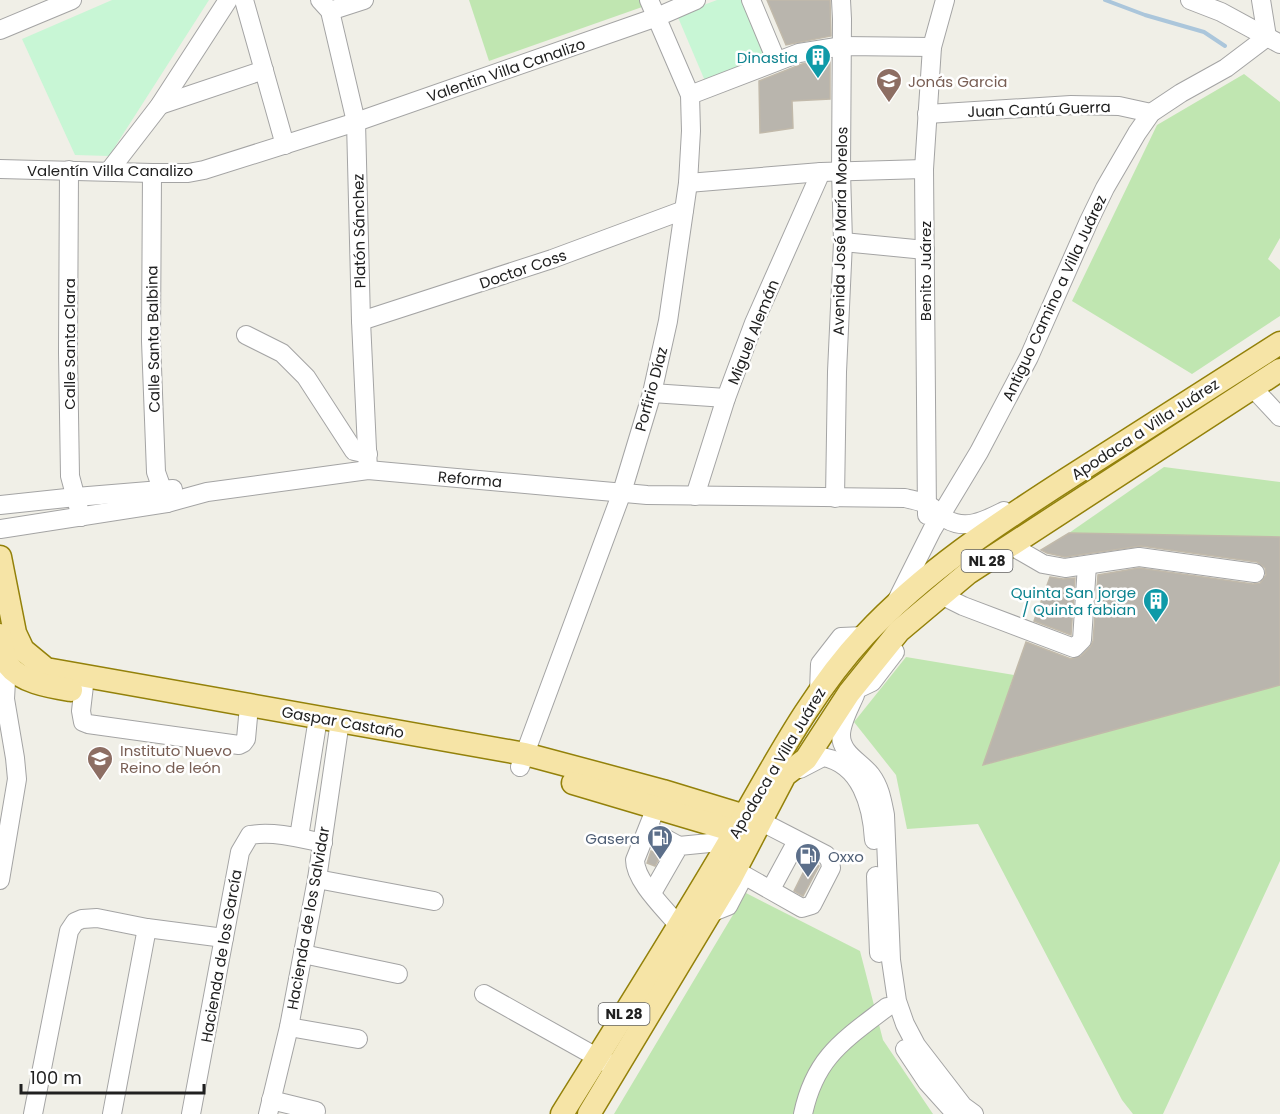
<svg xmlns="http://www.w3.org/2000/svg" width="1280" height="1114" font-family="Poppins,sans-serif">
  <rect width="100%" height="100%" fill="#f0efe7"/>
  <g fill="#c0e6b1">
    <path d="M469,0H642L645,6L489,61Z"/>
    <path d="M1244,74L1280,102V238L1268,259L1280,270V316L1192,374L1072,301L1157,125Z"/>
    <path d="M1164,467L1280,482V537L1069,533Z"/>
    <path d="M906,657L1014,675L984,765L1280,685V861L1163,1114H1133L1122,1100L978,824L907,829L896,775L854,722Z"/>
    <path d="M746,893L860,951L883,1040L933,1114H614Z"/>
  </g>
  <g fill="#c8f6d5">
    <path d="M112,0H209L109,156L75,155L22,39Z"/>
    <path d="M717,0H747L769,55L705,81L677,15Z"/>
    <path d="M1280,351V359L1206,406L844,681L881,635L961,559Z"/>
  </g>
  <g fill="none" stroke-linecap="round" stroke-linejoin="round">
    <path stroke="#abc6db" stroke-width="4" d="M1105,0L1145,15L1204,32L1225,46"/>
  </g>
  <g fill="#b9b5ad" stroke="#c1b9aa" stroke-width="1.5">
    <path d="M767,0H830L831,36L786,45Z"/>
    <path d="M830,59V99L792,101L793,128L760,133L759,81L802,64Z"/>
    <path d="M1069,533L1280,537V685L983,765L1026,642L1071,659L1081,656L1090,647L1093,641L1098,575L1139,568L1253,584L1260,583L1266,575L1265,568L1257,562L1141,546L1065,557L1047,553L1041,550Z"/>
    <path d="M1050,577L1063,579L1075,578L1071,635L1034,621Z"/>
    <path d="M651,851L661,855L655,866L647,863Z"/>
    <path d="M810,859L819,866L803,896L794,891Z"/>
  </g>
  <g fill="none" stroke-linecap="round" stroke-linejoin="round">
    <defs>
      <g id="minor">
        <path d="M244,0L285,145"/>
        <path d="M320,0L330,11L356,122L361,321L368,470"/>
        <path d="M751,0L776,60"/>
        <path d="M1190,0L1221,12L1280,44"/>
        <path d="M1261,0L1267,37"/>
        <path d="M330,11L364,0"/>
        <path d="M0,30L72,0"/>
        <path d="M690,95L799,53L843,46L932,47"/>
        <path d="M160,105L264,70"/>
        <path d="M927,114L1071,105L1119,106L1151,113"/>
        <path d="M0,169L152,173H188L204,170L356,122L657,17L696,0"/>
        <path d="M69,170L68,353L70,476L81,517"/>
        <path d="M109,171L160,105L228,0"/>
        <path d="M152,173L151,341L156,472L167,503"/>
        <path d="M688,183L821,172L924,169"/>
        <path d="M843,242L925,250"/>
        <path d="M361,321L552,259L684,210"/>
        <path d="M246,335L282,353L306,377L354,451L368,454"/>
        <path d="M1253,388L1280,417"/>
        <path d="M652,393L726,398"/>
        <path d="M695,496L726,398L754,323L821,172"/>
        <path d="M835,498L837,372L843,242L841,171L842,19L841,0"/>
        <path d="M0,505L76,497L173,489"/>
        <path d="M927,515L924,169L932,47L945,0"/>
        <path d="M0,529L167,503L207,492L368,470L647,495L905,498C912,500 921,501 928,505C935,508 940,515 946,519C966,531 986,520 1004,511"/>
        <path d="M1010,545L1043,564L1065,568L1139,557L1255,573"/>
        <path d="M941,595L963,606L1074,648L1082,640L1087,565"/>
        <path d="M897,600L932,530L979,452L1029,357L1089,221L1105,188L1137,133L1151,113L1181,93L1226,68L1267,37"/>
        <path d="M85,677L81,711L83,722L88,724L239,745L243,743L246,739L249,706"/>
        <path d="M819,691L820,664L841,637L864,636"/>
        <path d="M851,692L872,682L895,652"/>
        <path d="M855,695C850,707 841,722 841,735C841,754 861,762 871,775C880,787 882,800 885,815L891,960L897,1001L905,1024L916,1045L963,1106L974,1114"/>
        <path d="M520,767L622,492L652,393L668,321L688,183L691,131L690,95L649,0"/>
        <path d="M800,769L823,757C861,764 872,806 874,840"/>
        <path d="M661,795L635,860C635,881 665,909 679,926"/>
        <path d="M648,829L679,846"/>
        <path d="M299,837L318,718"/>
        <path d="M735,870L802,908L812,905L831,868L830,861L826,855L760,821"/>
        <path d="M876,876L879,953"/>
        <path d="M317,879L434,901"/>
        <path d="M0,880L17,779L15,758L5,699L7,663"/>
        <path d="M771,889L797,841"/>
        <path d="M652,893L679,846L730,841"/>
        <path d="M708,914L728,906L740,883L741,875"/>
        <path d="M303,954L398,974"/>
        <path d="M484,994L609,1064"/>
        <path d="M289,1027L358,1039"/>
        <path d="M905,1049L927,1082L954,1112"/>
        <path d="M271,1100L316,1111"/>
        <path d="M33,1114L69,931L75,922L82,919L97,918L147,928L224,938"/>
        <path d="M112,1114L147,928"/>
        <path d="M191,1114L240,852L250,835C274,831 300,838 323,843"/>
        <path d="M268,1114L289,1027L317,879L340,721"/>
        <path d="M803,1114C815,1057 844,1040 887,1007"/>
      </g>
      <g id="major">
        <path d="M0,557L15,633L23,650L46,669L525,754L663,791L758,820"/>
        <path d="M0,635C2,643 3,655 7,663C18,682 52,687 71,690"/>
        <path d="M573,783L748,835"/>
        <path d="M562,1114C618,1024 675,934 729,842C771,771 808,696 865,635C925,571 997,524 1070,477C1140,432 1210,387 1280,343"/>
        <path d="M589,1114L731,878L785,775L806,759L849,693L899,631L968,573L1280,370"/>
      </g>
    </defs>
    <use href="#minor" stroke="#a4a4a4" stroke-width="20"/>
    <use href="#major" stroke="#93810a" stroke-width="25"/>
    <use href="#minor" stroke="#fff" stroke-width="18"/>
    <use href="#major" stroke="#f6e4a6" stroke-width="22"/>
  </g>
  <defs>
    <symbol id="building-pin" viewBox="-11 -11 22 30"><path d="M0 17L-7.5 6A9.5 9.5 0 1 1 7.5 6Z" fill="#0f9aa8" stroke="#fff"/><path d="M-4-6H4V6H1V3H-1V6H-4ZM-2.5-4.3h1.7v1.8h-1.7ZM.8-4.3h1.7v1.8H.8ZM-2.5-1h1.7V.8h-1.7ZM.8-1h1.7V.8H.8Z" fill="#fff"/></symbol>
    <symbol id="school-pin" viewBox="-11 -11 22 30"><path d="M0 17L-7.5 6A9.5 9.5 0 1 1 7.5 6Z" fill="#8d6e63" stroke="#fff"/><path d="M0-5L7-2L0 1L-7-2ZM-4 1L0 2.5L4 1V4Q0 6-4 4Z" fill="#fff"/></symbol>
    <symbol id="fuel-pin" viewBox="-11 -11 22 30"><path d="M0 17L-7.5 6A9.5 9.5 0 1 1 7.5 6Z" fill="#5c6f8a" stroke="#fff"/><path d="M-5.5-6h7V0h2V4h1.3V-2.5L3-4.5l.8-.8L6-3V5H2.5V1h-1V6h-7ZM-4.2-4.7v3.2H.2V-4.7Z" fill="#fff"/></symbol>
  </defs>
  <g fill-rule="evenodd">
    <use href="#building-pin" x="803" y="42" width="30" height="40"/>
    <use href="#school-pin" x="874" y="66" width="30" height="40"/>
    <use href="#building-pin" x="1141" y="586" width="30" height="40"/>
    <use href="#school-pin" x="85" y="744" width="30" height="40"/>
    <use href="#fuel-pin" x="645" y="823" width="30" height="40"/>
    <use href="#fuel-pin" x="793" y="841" width="30" height="40"/>
  </g>
  <g text-anchor="middle" dominant-baseline="central" stroke-width="5" stroke-linejoin="round" paint-order="stroke">
    <g fill="#fff" stroke="#636363" stroke-width="1.5">
      <rect x="961.5" y="550" width="51" height="22" rx="4.5"/>
      <rect x="598.5" y="1003" width="51" height="22" rx="4.5"/>
    </g>
    <g font-size="14" font-weight="bold" fill="#202020">
      <text x="987" y="561">NL 28</text>
      <text x="624" y="1014">NL 28</text>
    </g>
    <g font-size="15" fill="#0d838f" stroke="#fff" text-anchor="end">
      <text x="798" y="57">Dinastia</text>
      <text x="1136" y="592">Quinta San jorge<tspan x="1136" dy="17">/ Quinta fabian</tspan></text>
    </g>
    <g font-size="15" fill="#202020" stroke="#fff">
      <text transform="translate(506 70) rotate(-19)">Valentin Villa Canalizo</text>
      <text transform="translate(1039 109) rotate(-2)">Juan Cantú Guerra</text>
      <text x="110" y="170">Valentín Villa Canalizo</text>
      <text transform="translate(359 231) rotate(-91)">Platón Sánchez</text>
      <text transform="translate(840 231) rotate(-89)">Avenida José María Morelos</text>
      <text transform="translate(523 269) rotate(-19)">Doctor Coss</text>
      <text transform="translate(925 271) rotate(-90)">Benito Juárez</text>
      <text transform="translate(1054 298) rotate(-65)">Antiguo Camino a Villa Juárez</text>
      <text transform="translate(753 332) rotate(-68)">Miguel Alemán</text>
      <text transform="translate(153 339) rotate(-91)">Calle Santa Balbina</text>
      <text transform="translate(69 344) rotate(-90)">Calle Santa Clara</text>
      <text transform="translate(651 389) rotate(-75)">Porfirio Díaz</text>
      <text transform="translate(1145 429) rotate(-33)">Apodaca a Villa Juárez</text>
      <text transform="translate(470 479) rotate(5)">Reforma</text>
      <text transform="translate(343 722) rotate(10)">Gaspar Castaño</text>
      <text transform="translate(777 763) rotate(-59)">Apodaca a Villa Juárez</text>
      <text transform="translate(308 918) rotate(-80)">Hacienda de los Salvidar</text>
      <text transform="translate(221 956) rotate(-80)">Hacienda de los García</text>
    </g>
    <g font-size="15" fill="#785e54" stroke="#fff" text-anchor="start">
      <text x="908" y="81">Jonás Garcia</text>
      <text x="120" y="750">Instituto Nuevo<tspan x="120" dy="17">Reino de león</tspan></text>
    </g>
    <g font-size="15" fill="#4e5e75" stroke="#fff" text-anchor="end">
      <text x="640" y="838">Gasera</text>
      <text x="828" y="856" text-anchor="start">Oxxo</text>
    </g>
  </g>
  <path d="M21 1084v9h183v-9" fill="none" stroke="#202020" stroke-width="3"/>
  <text x="30" y="1084" font-size="18" fill="#202020" stroke="#ffffff" stroke-width="4.5" paint-order="stroke">100 m</text>
</svg>
